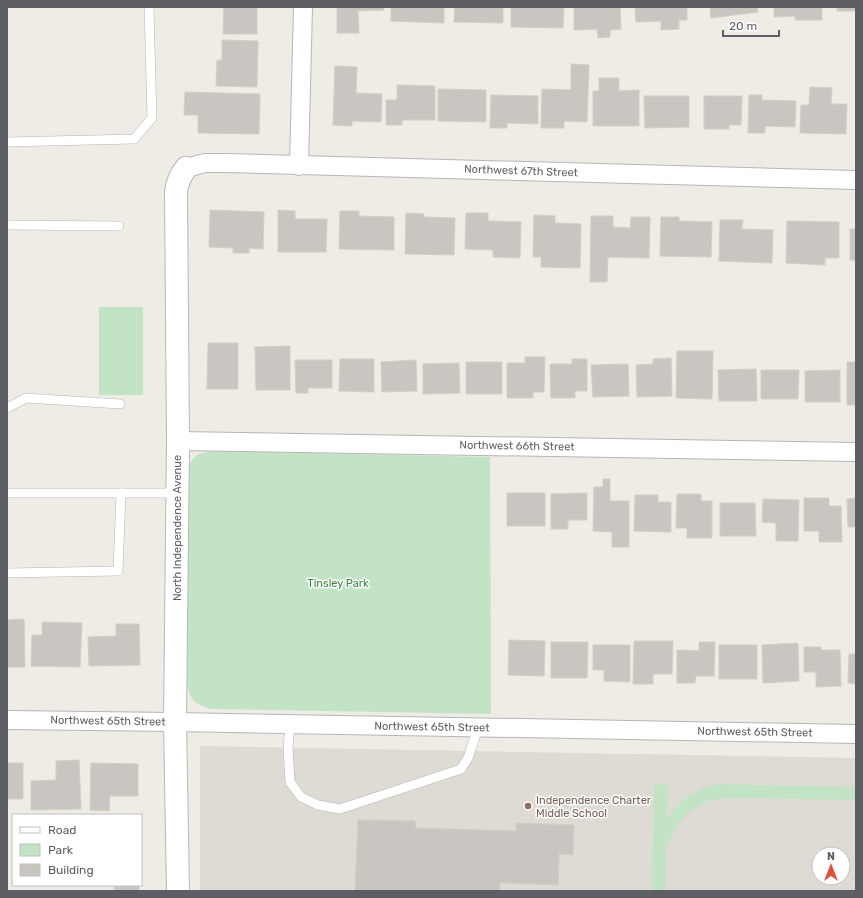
<svg xmlns="http://www.w3.org/2000/svg" width="863" height="898" font-family="Rubik,sans-serif">
  <rect width="100%" height="100%" fill="#eeece5"/>
  <path fill="#dddbd3" fill-rule="evenodd" d="M200,746L856,758V891H200ZM819,854H843V878H819Z"/>
  <g fill="#c3e3c5">
    <rect x="99" y="307" width="44" height="88"/>
    <path d="M218,451L490,457L491,714L210,709C195,703 190,701 187,684L186,482C190,456 193,453 218,451Z"/>
    <path d="M654,784L668,785L667,818L684,799L702,789L717,784L856,787V800L726,798L707,801L691,810L679,823L666,847L665,891H652Z"/>
  </g>
  <g fill="#c9c6c2" stroke="#d2cec3">
    <path d="M224,7H257V34H223Z"/>
    <path d="M337,7H384V10L358,11L359,33H337Z"/>
    <path d="M391,7H444V23L391,21Z"/>
    <path d="M455,7H503V23L454,22Z"/>
    <path d="M511,7H564L563,28L511,27Z"/>
    <path d="M574,7H620L621,29L610,30V37L598,38L597,29L574,30Z"/>
    <path d="M635,7H687V20H679V29L661,30V21L636,22Z"/>
    <path d="M710,7H757L758,12L711,18Z"/>
    <path d="M774,7H822V20H795V16L774,17Z"/>
    <rect x="837" y="7" width="19" height="4"/>
    <path d="M222,40L258,41L257,87L216,86L217,60H222Z"/>
    <path d="M571,64L589,65L587,122L564,121V128H541L542,89L571,90Z"/>
    <path d="M335,66L357,67L356,93L382,94L381,122L352,121V126L333,125Z"/>
    <path d="M599,78H619V91L639,90V126H593V91H599Z"/>
    <path d="M397,85L435,86V120H402V125H386V100H397Z"/>
    <path d="M810,87L832,88L831,104H847L846,134L800,133L801,105H809Z"/>
    <path d="M438,89L486,90V122L438,121Z"/>
    <path d="M185,92L260,94L259,134L198,133V115H184Z"/>
    <path d="M491,95L538,96V124L507,123V128H490Z"/>
    <path d="M749,95H762V100L796,101L795,127L765,126V133H748Z"/>
    <path d="M644,96H689V127L645,128Z"/>
    <path d="M704,96H742L741,125H729V129H704Z"/>
    <path d="M210,210L264,212L263,249L249,248V253H233V248L209,247Z"/>
    <path d="M278,210L295,211V219H327L326,252H278Z"/>
    <path d="M340,211H359V216L394,217V250L339,249Z"/>
    <path d="M406,213L424,214V217L455,218L454,255L405,254Z"/>
    <path d="M466,213H488V221L521,222L520,258L493,257V250L465,249Z"/>
    <path d="M534,215L555,216V223L581,224L580,268L541,267V257H533Z"/>
    <path d="M591,216H613V227L630,228L631,217H650L649,258L608,257L607,282H590Z"/>
    <path d="M661,217H679V221L712,222L711,257L660,256Z"/>
    <path d="M720,220H743L742,229L773,230L772,263L719,261Z"/>
    <path d="M787,221L839,222V258H825V265L786,263Z"/>
    <rect x="850" y="229" width="6" height="31"/>
    <path d="M208,343H238V389H207Z"/>
    <path d="M290,346V390H256L255,347Z"/>
    <path d="M677,351H713L712,399L676,398Z"/>
    <path d="M525,357H545L544,392H533V398H507V363H525Z"/>
    <path d="M671,358L672,396L637,397L636,365L653,364V359Z"/>
    <path d="M340,359H374V392L339,391Z"/>
    <path d="M572,359H587V391H575V398H551L550,364H572Z"/>
    <path d="M295,360H332V388H308V393H296Z"/>
    <path d="M416,360L417,391L382,392L381,362Z"/>
    <rect x="466" y="362" width="36" height="32"/>
    <rect x="847" y="362" width="9" height="43"/>
    <path d="M459,363L460,393L423,394V364Z"/>
    <path d="M628,364L629,396L593,397L591,365Z"/>
    <path d="M756,369L757,401H719L718,370Z"/>
    <path d="M761,370H799L798,399H761Z"/>
    <path d="M840,370V402H805V371Z"/>
    <path d="M603,479H610V501H629V547H612V532L593,531L594,487H603Z"/>
    <rect x="507" y="493" width="38" height="33"/>
    <path d="M587,493V520H568V529H551V494Z"/>
    <path d="M677,494H701V501H712V538H687V528H676Z"/>
    <path d="M635,495H658V502H671V532L634,531Z"/>
    <path d="M804,498H829V506H841L842,542H819V531H804Z"/>
    <path d="M856,498V527H848L847,499Z"/>
    <path d="M763,499L799,500L798,541H776V523L762,522Z"/>
    <path d="M720,503H755L756,536H720Z"/>
    <path d="M24,619L25,667H7V620Z"/>
    <path d="M42,622L82,623L80,667L31,666L32,635H42Z"/>
    <path d="M116,624H139L140,665L89,666L88,637L116,636Z"/>
    <path d="M509,640L545,641L544,676L508,675Z"/>
    <path d="M634,641H673L672,674H653V684H633Z"/>
    <path d="M551,642H588L587,678H551Z"/>
    <path d="M699,642H715L714,676H696L695,683H677V650L699,651Z"/>
    <path d="M798,643L799,681L763,683L762,645Z"/>
    <path d="M593,645H630V682L604,681V670H593Z"/>
    <rect x="719" y="645" width="38" height="34"/>
    <path d="M804,647H821V650H840L841,686L816,687V672H804Z"/>
    <path d="M849,654H856V684L848,683Z"/>
    <path d="M79,760L81,809L31,810V781L56,780V761Z"/>
    <rect x="7" y="763" width="16" height="36"/>
    <path d="M91,763L138,764V796H110L109,811L90,810Z"/>
    <path d="M358,820L415,821L416,828L516,831V823L574,825L573,855L559,854L558,885L500,883V891H355Z"/>
    <path d="M139,886V891H114V887Z"/>
  </g>
  <g fill="none" stroke-linecap="round" stroke-linejoin="round">
    <defs>
      <g id="lane">
        <path d="M7,142L134,139L152,118L149,7"/>
        <path d="M7,225L119,226"/>
        <path d="M7,408L26,398L120,404"/>
        <path d="M7,493H121L118,571L7,573"/>
        <path d="M121,493H177"/>
        <path d="M290,724L288,748L290,782L301,797L318,805L340,809L461,769L468,758L478,728"/>
      </g>
      <g id="street">
        <path d="M299,166L303,7"/>
        <path d="M186,168L205,163H225L856,180"/>
        <path d="M178,441L856,452"/>
        <path d="M7,720L175,722L856,734"/>
      </g>
      <path id="secondary" d="M178,891L175,722L178,441L176,192C177,182 180,176 186,168"/>
    </defs>
    <use href="#lane" stroke="#b5b6ba" stroke-width="10"/>
    <use href="#street" stroke="#b5b6ba" stroke-width="20"/>
    <use href="#secondary" stroke="#b6b8bd" stroke-width="24"/>
    <use href="#lane" stroke="#fff" stroke-width="9"/>
    <use href="#street" stroke="#fff" stroke-width="18"/>
    <use href="#secondary" stroke="#fff" stroke-width="22"/>
  </g>
  <circle fill="#8d6e63" stroke="#fff" stroke-width="1.5" cx="528" cy="806" r="4"/>
  <g text-anchor="middle" dominant-baseline="central" stroke-width="3" stroke-linejoin="round" paint-order="stroke">
    <g font-size="11" fill="#5d5f64" stroke="#fff">
      <text transform="translate(521 171) rotate(2)">Northwest 67th Street</text>
      <text transform="translate(517 446) rotate(1)">Northwest 66th Street</text>
      <text transform="translate(177 528) rotate(-90)">North Independence Avenue</text>
      <text transform="translate(108 721) rotate(1)">Northwest 65th Street</text>
      <text transform="translate(432 727) rotate(1)">Northwest 65th Street</text>
      <text transform="translate(755 732) rotate(1)">Northwest 65th Street</text>
    </g>
    <g font-size="11" fill="#3d8344" stroke="#fff">
      <text x="338" y="583">Tinsley Park</text>
    </g>
    <g font-size="11" fill="#785e54" stroke="#fff" text-anchor="start">
      <text x="536" y="800">Independence Charter<tspan x="536" dy="13">Middle School</tspan></text>
    </g>
  </g>
  <rect width="863" height="898" fill="none" stroke="#5d5f64" stroke-width="16"/>
  <rect x="12" y="814" width="130" height="72" fill="#ffffff" stroke="#bebfc1"/>
  <rect x="20" y="827" width="20" height="6" fill="#ffffff" stroke="#bebfc1"/>
  <text x="48" y="834" font-size="12" fill="#5d5f64">Road</text>
  <rect x="20" y="844" width="20" height="12" fill="#c3e3c5" stroke="#bebfc1"/>
  <text x="48" y="854" font-size="12" fill="#5d5f64">Park</text>
  <rect x="20" y="864" width="20" height="12" fill="#c9c6c2" stroke="#bebfc1"/>
  <text x="48" y="874" font-size="12" fill="#5d5f64">Building</text>
  <g transform="translate(831 866)"><circle r="19" fill="#ffffff" stroke="#bebfc1"/>
  <path d="M0-3L7 15L0 10L-7 15Z" fill="#db523e"/>
  <text y="-6" font-size="11" font-weight="bold" text-anchor="middle" fill="#5d5f64">N</text>
  </g>
  <path d="M723 30v6h56v-6" fill="none" stroke="#5d5f64" stroke-width="2"/>
  <text x="729" y="30" font-size="12" fill="#5d5f64" stroke="#ffffff" stroke-width="3" paint-order="stroke">20 m</text>
</svg>
